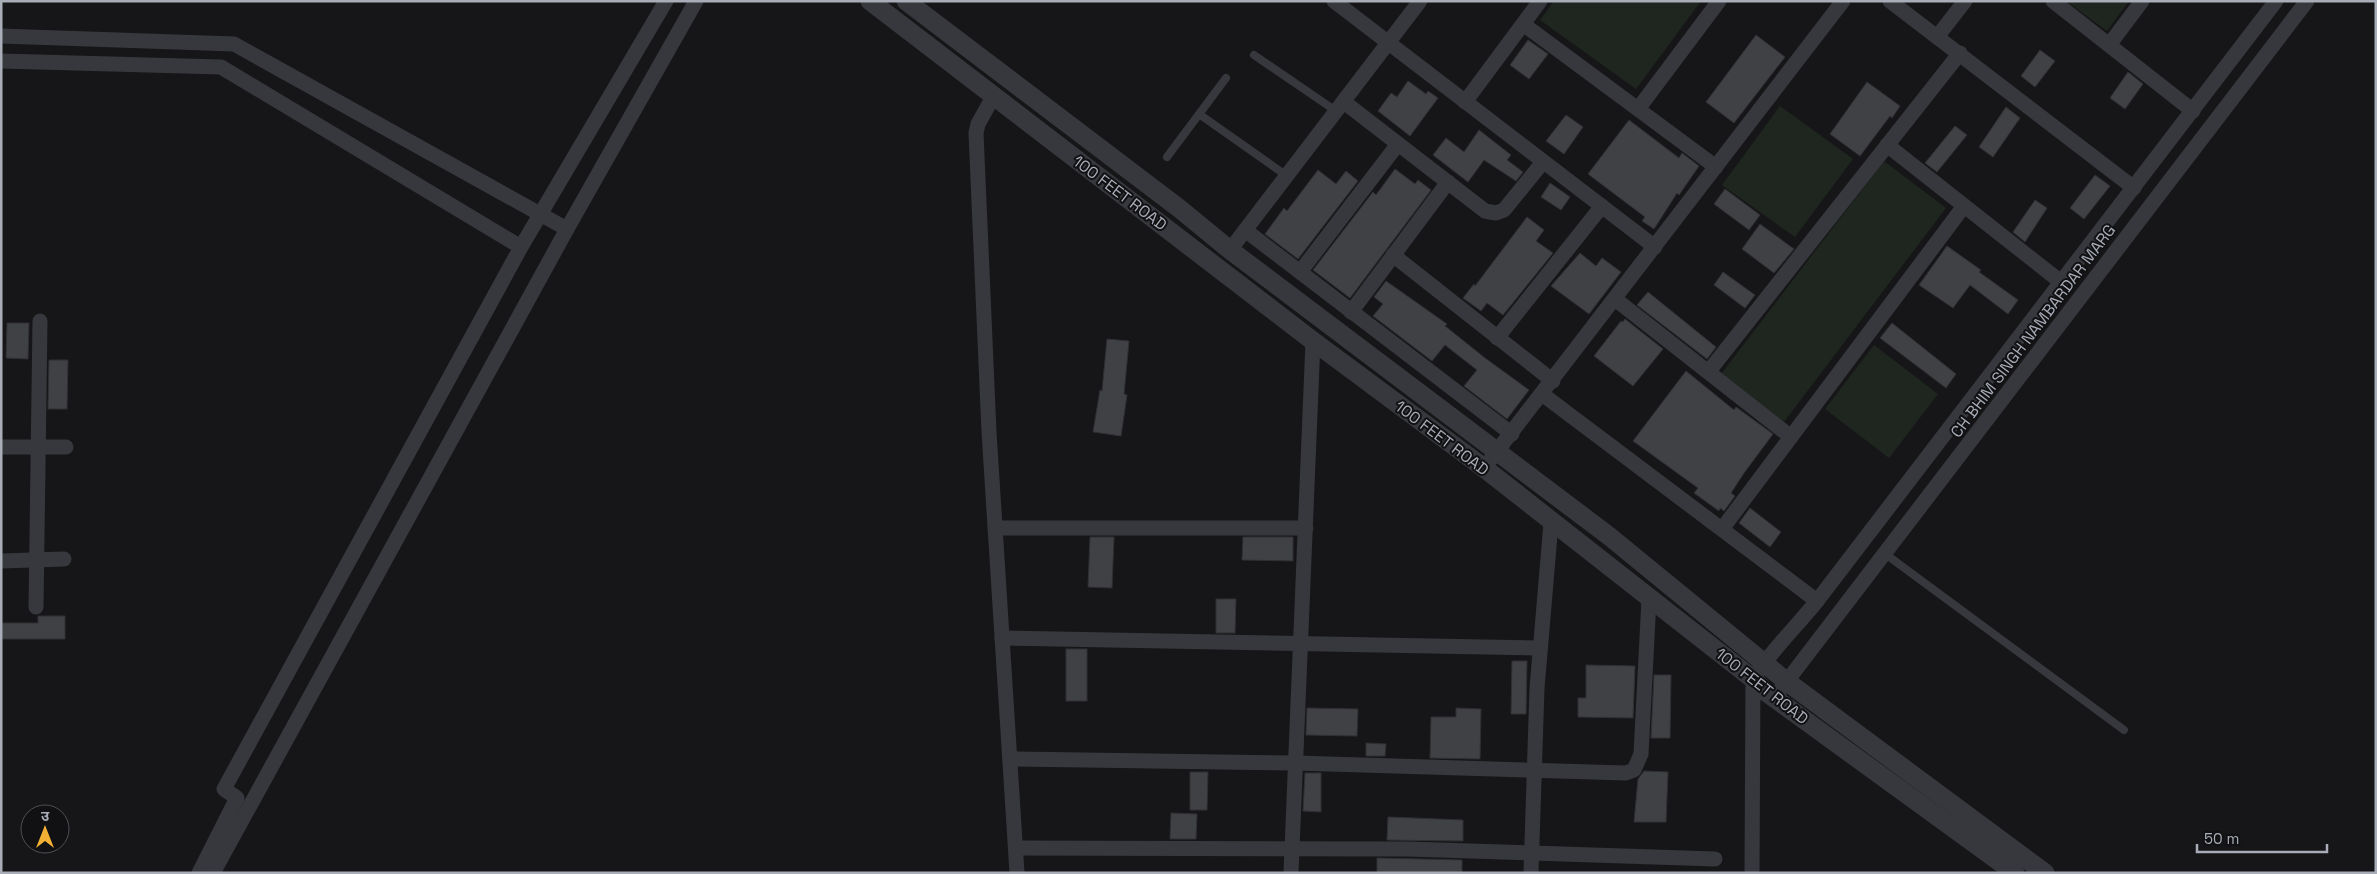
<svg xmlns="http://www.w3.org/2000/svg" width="2377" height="874" font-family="'Space Grotesk','Noto Sans Devanagari',sans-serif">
  <rect width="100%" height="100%" fill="#161618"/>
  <g fill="#1e261f">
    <path d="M1554,1H1701L1636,89L1540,20Z"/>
    <path d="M2066,1H2129L2107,31Z"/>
    <path d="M1780,106L1853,159L1795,237L1722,185Z"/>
    <path d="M1884,161L1946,208L1784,422L1721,374Z"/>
    <path d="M1874,345L1938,394L1889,458L1825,409Z"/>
  </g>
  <g fill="#404145" stroke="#303034">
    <path d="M1756,35L1785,57L1734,123L1706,102Z"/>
    <path d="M1528,40L1548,54L1529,79L1510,65Z"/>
    <path d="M2040,50L2055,61L2035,87L2021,76Z"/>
    <path d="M2128,72L2143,84L2125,109L2110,98Z"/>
    <path d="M1408,81L1426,94L1428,91L1438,98L1410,136L1378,111L1391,93L1397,97Z"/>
    <path d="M1867,82L1900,106L1892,118L1890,116L1860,156L1830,134Z"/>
    <path d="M2006,107L2020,118L1993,157L1979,147Z"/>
    <path d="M1566,115L1583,127L1564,154L1546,141Z"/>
    <path d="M1629,120L1679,158L1682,153L1699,166L1679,195L1677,193L1654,229L1642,221L1645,217L1588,174Z"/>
    <path d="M1955,126L1967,135L1937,172L1925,163Z"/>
    <path d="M1479,130L1511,155L1507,160L1523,172L1516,181L1484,160L1468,182L1433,155L1446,138L1464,152Z"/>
    <path d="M1395,169L1415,184L1418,180L1431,190L1350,298L1313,270L1373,192L1376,195Z"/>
    <path d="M1318,170L1336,184L1346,171L1358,181L1298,259L1265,234L1284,208L1287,211Z"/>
    <path d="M2095,175L2110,186L2084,219L2070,208Z"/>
    <path d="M1550,183L1570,197L1561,210L1541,197Z"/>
    <path d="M1725,189L1760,215L1749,230L1714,204Z"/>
    <path d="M2035,200L2047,208L2025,242L2013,232Z"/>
    <path d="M1527,217L1544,230L1536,241L1553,253L1503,315L1487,303L1481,311L1463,298L1474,284L1475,286Z"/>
    <path d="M1760,224L1794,249L1774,273L1742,249Z"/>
    <path d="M1947,246L1981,270L1979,272L2018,300L2008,314L1970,285L1953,308L1919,285Z"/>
    <path d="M1580,253L1596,266L1602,258L1621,272L1589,314L1551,286Z"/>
    <path d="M1723,272L1755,295L1745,308L1714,285Z"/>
    <path d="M1386,281L1447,324L1445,326L1485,358L1529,390L1507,419L1464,386L1477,370L1445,345L1432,361L1373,316L1383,304L1374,297Z"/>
    <path d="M1648,292L1716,347L1707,359L1637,305Z"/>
    <path d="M1625,319L1663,349L1633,386L1594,356L1621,321L1623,322Z"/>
    <path d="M7,323H29L28,359L6,358Z"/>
    <path d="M1892,323L1956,374L1946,388L1880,338Z"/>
    <path d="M1107,339L1129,341L1124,394L1127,395L1121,436L1093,432L1100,390L1102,391Z"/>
    <path d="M49,360H68L67,409H48Z"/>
    <path d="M1686,371L1734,410L1736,407L1773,434L1744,473L1731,493L1735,496L1724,511L1720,508L1719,511L1694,493L1698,488L1633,441Z"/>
    <path d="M1750,508L1781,532L1770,547L1739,523Z"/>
    <path d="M1090,537H1114L1112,588L1088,587Z"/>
    <path d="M1243,537H1293V561L1242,560Z"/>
    <path d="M1216,599H1236L1235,633H1216Z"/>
    <path d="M38,616H65V639H2V623H38Z"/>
    <rect x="1066" y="649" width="21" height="52"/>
    <path d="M1512,661H1527L1526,714H1511Z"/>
    <path d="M1586,665L1635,666L1633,718L1578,717V698H1586Z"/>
    <path d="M1654,675H1671L1670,738H1651Z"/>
    <path d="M1307,708L1358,709L1357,736L1306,735Z"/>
    <path d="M1456,708L1481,709L1480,759L1430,758L1431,717H1456Z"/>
    <path d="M1366,743L1386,744L1385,756H1366Z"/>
    <path d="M1644,771L1668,772L1666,822H1634L1638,779Z"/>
    <path d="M1190,772H1208L1207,810H1190Z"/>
    <path d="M1305,773H1321V812L1303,811Z"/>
    <path d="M1171,813L1197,814L1196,839H1170Z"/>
    <path d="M1388,817L1463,820V841L1387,840Z"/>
    <path d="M1377,858L1462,860V873H1377Z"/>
  </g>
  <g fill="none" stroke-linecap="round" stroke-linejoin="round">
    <g stroke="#37383d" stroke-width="8">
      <path d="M1254,55L1336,111"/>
      <path d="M1199,114L1287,176"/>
      <path d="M1167,157L1226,78"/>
      <path d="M1884,553L2124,730"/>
    </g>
    <g stroke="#37383d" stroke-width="15">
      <path d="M1334,1L1655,247"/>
      <path d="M1890,1L2134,188"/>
      <path d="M2053,1L2193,111"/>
      <path d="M1523,24L1716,167"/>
      <path d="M1,36L234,44L567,229"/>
      <path d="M1937,37L1965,1"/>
      <path d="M2109,45L2142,1"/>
      <path d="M1,61L221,67L521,247"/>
      <path d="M993,97L978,124L976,133L989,432L1017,873"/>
      <path d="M1344,102L1485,211L1496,213L1504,210L1543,162"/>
      <path d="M1465,102L1540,1"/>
      <path d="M1638,109L1719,1"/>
      <path d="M1887,145L2061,282"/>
      <path d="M1245,230L1512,434"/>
      <path d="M1230,250L1420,1"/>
      <path d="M1393,255L1553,381"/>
      <path d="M1300,272L1398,144"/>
      <path d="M1615,299L1791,437"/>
      <path d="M1351,312L1448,182"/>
      <path d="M1497,338L1602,206"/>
      <path d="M1709,371L1960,53"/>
      <path d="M1542,394L1817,601"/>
      <path d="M1,447H66"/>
      <path d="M1484,468L1843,1"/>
      <path d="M995,528H1306"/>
      <path d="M1722,529L1964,206"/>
      <path d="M1,561L64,559"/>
      <path d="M36,607L40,321"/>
      <path d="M1002,638L1540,648"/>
      <path d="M1774,698L2307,1"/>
      <path d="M1010,759L1296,763L1626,773L1634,770L1641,754L1649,599"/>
      <path d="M1016,848L1408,849L1715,859"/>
      <path d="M199,873L237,798L224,789L521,247L666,1"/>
      <path d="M213,873L567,229L696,1"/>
      <path d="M1291,873L1313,341"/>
      <path d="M1531,873L1537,688L1551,523"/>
      <path d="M1752,873L1753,679C1771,651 1796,627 1817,601L2276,1"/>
    </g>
    <g stroke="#37383d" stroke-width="19">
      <path d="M870,1L1313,341L1484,468L1753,679L1766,692L2015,873"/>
      <path d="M906,1L1180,209L1230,250L1609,536L1786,681L2045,873"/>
    </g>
  </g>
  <g text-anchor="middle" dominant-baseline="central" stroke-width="4" stroke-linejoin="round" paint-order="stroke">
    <g font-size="16" fill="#a8adb8" stroke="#111113">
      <text transform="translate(1120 193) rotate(37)">100 FEET ROAD</text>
      <text transform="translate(2033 331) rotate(-53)">CH BHIM SINGH NAMBARDAR MARG</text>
      <text transform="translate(1442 438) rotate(37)">100 FEET ROAD</text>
      <text transform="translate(1762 686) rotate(38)">100 FEET ROAD</text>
    </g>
  </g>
  <rect width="2377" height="874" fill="none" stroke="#a8adb8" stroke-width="5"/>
  <g transform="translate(45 829)"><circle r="24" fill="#111113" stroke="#4d4f55"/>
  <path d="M0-4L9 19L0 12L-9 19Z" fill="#f2b134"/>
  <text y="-8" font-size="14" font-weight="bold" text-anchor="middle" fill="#a8adb8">उ</text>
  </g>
  <path d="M2197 844v8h130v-8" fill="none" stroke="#a8adb8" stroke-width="2.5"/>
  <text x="2204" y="844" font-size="15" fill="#a8adb8" stroke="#111113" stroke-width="4" paint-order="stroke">50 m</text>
</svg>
